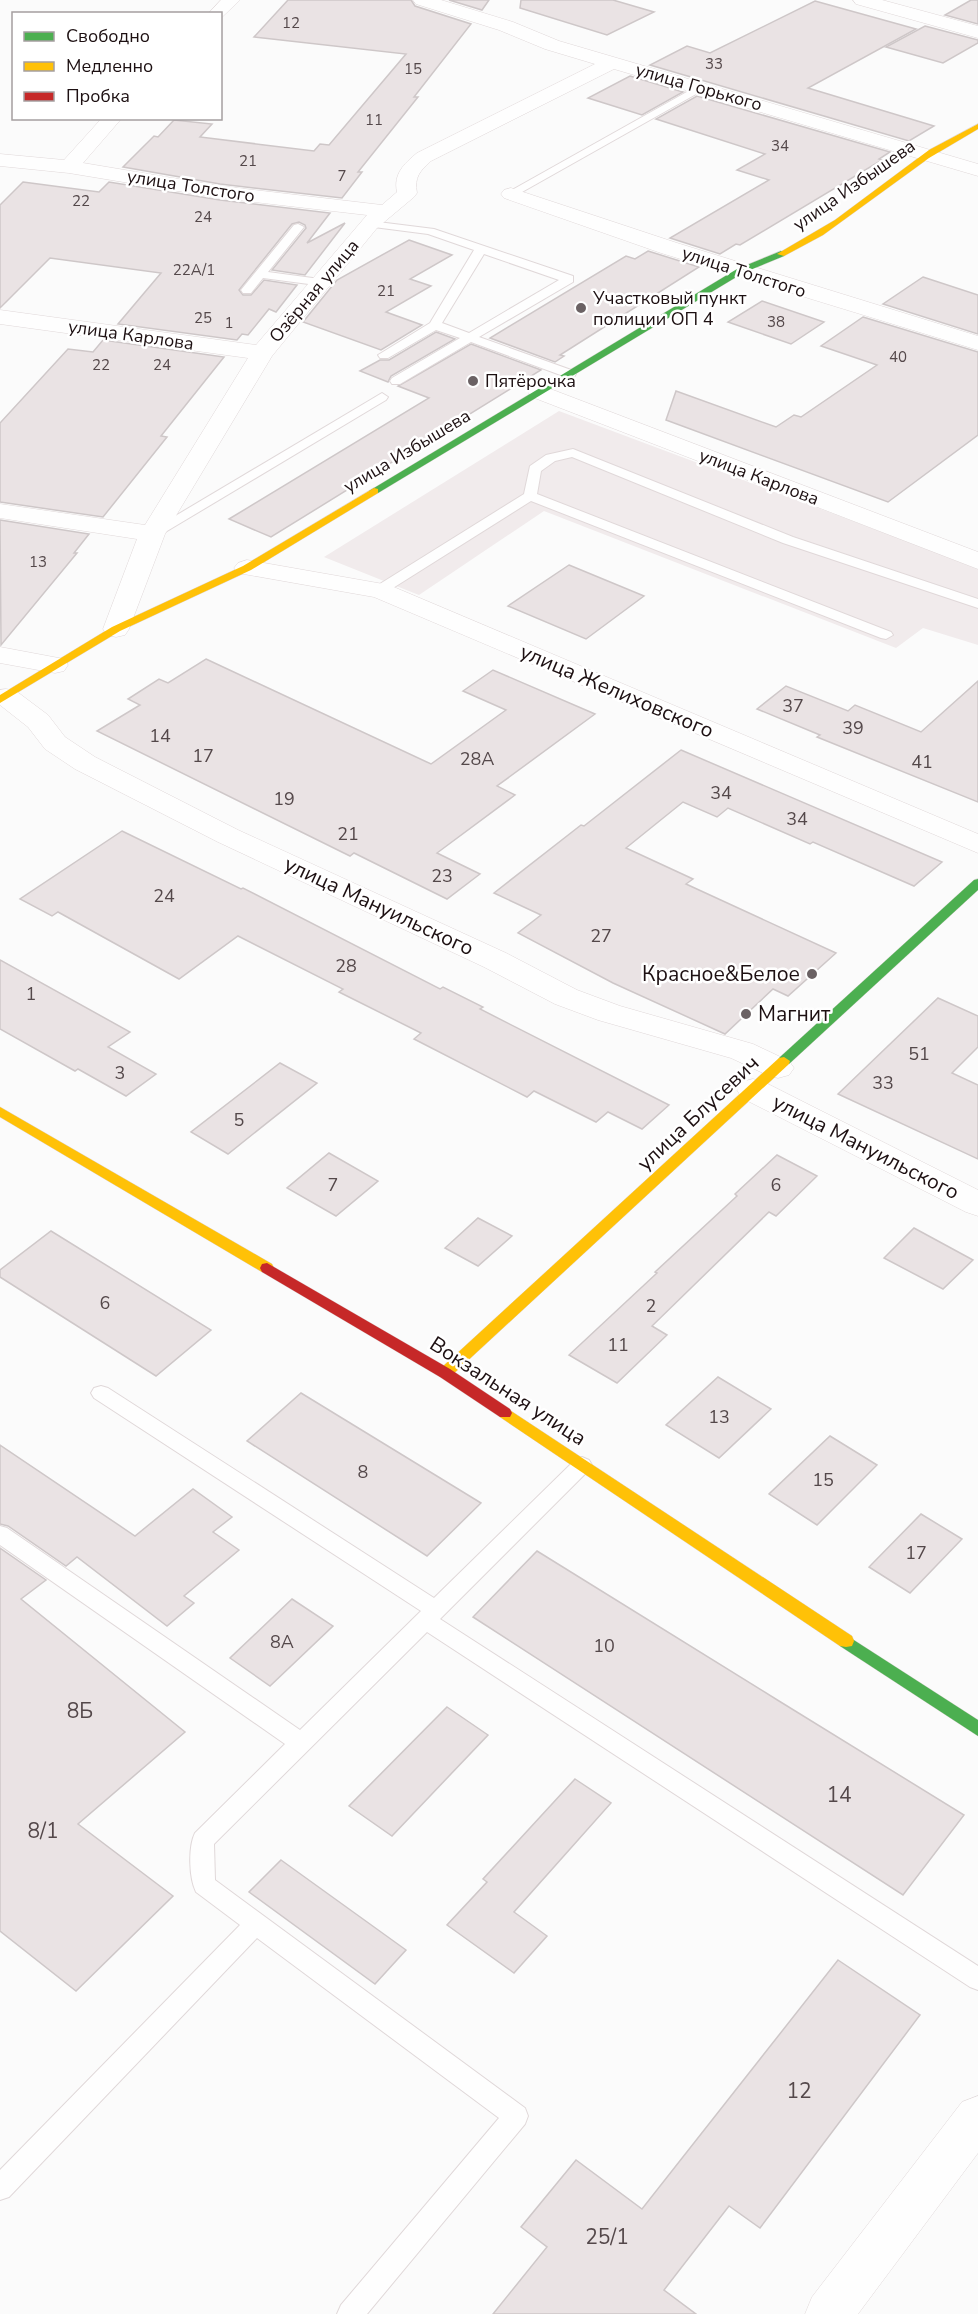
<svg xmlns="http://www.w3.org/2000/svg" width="978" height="2314" font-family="'Nunito Sans',sans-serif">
  <rect width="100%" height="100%" fill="#fbfbfb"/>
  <path fill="#f1ebec" d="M559,411L978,568V645L923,628L896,648L544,511L419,595L324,557Z"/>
  <g fill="#eae3e4" stroke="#cec7c8" stroke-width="1.5">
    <path d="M288,0H411L415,6L471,24L414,97H418L358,172H362L342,198L220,184L123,167L154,136L158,137L174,120L212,124L200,137L314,151L320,144L329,145L406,54L254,37Z"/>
    <path d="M449,0H489L482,10Z"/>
    <path d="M521,0H613L654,12L607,35L520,8Z"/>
    <path d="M971,0H978V24L945,15Z"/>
    <path d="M815,1L916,29L808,88L934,126L909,141L650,65L687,46L710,53Z"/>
    <path d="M925,26L978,40V43L943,63L886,47Z"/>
    <path d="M630,76L683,92L642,115L588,98Z"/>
    <path d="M697,96L890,152L879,159L882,160L740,245L736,244L720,254L670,238L769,180L737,170L765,154L656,119Z"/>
    <path d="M23,182L99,192L109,182L220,200L330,213L307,243L345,223L305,275L272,270L306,228L305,225L299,222L292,224L239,290L243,295H251L264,280L297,285L276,312L269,309L248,335L242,334L237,340L118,324L161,273L50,258L0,308V205Z"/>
    <path d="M409,240L452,255L410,279L431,286L386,312L422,325L381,350L303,322L337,280Z"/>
    <path d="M648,251L699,267L560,355L564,356L555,362L490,338L626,256L635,259Z"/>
    <path d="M923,277L978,295V334L883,304Z"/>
    <path d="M762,301L824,322L791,344L728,322Z"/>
    <path d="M863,317L978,352V435L888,502L666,420L676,391L776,427L794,415L801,417L877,365L821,346Z"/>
    <path d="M436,332L455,339L391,376L388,382L360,371L380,360H389Z"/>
    <path d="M103,340L224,357L161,436L167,437L103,517L0,502V423L68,349L93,352Z"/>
    <path d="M471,344L541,370L271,537L229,519L429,398L398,386Z"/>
    <path d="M0,520L89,534L74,553H77L1,645Z"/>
    <path d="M569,565L644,596L586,639L508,606Z"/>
    <path d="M206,659L431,764L506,710L463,691L493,670L595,714L497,786L515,795L437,853L480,874L447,899L354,853L350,856L97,731L140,705L128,699L159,679L168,683Z"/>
    <path d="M978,681V802L817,737L820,735L757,709L786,686L848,711L855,705L921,732Z"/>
    <path d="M681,750L942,862L914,886L813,842L810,844L728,808L717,817L683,802L626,848L693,879L686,884L836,953L788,996L773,989L725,1034L613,983L518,933L541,915L494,893L581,825L584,826Z"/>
    <path d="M122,831L241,889L243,888L440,989L443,987L483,1007L480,1009L669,1105L642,1129L608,1112L596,1122L534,1091L527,1097L414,1039L421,1033L339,992L343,989L238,936L179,979L58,912L52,916L20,899Z"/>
    <path d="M0,960L130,1032L108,1047L156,1074L126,1096L78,1069L75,1071L0,1029Z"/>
    <path d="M938,998L978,1016V1047L952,1073L978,1085V1159L838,1094Z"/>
    <path d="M280,1063L317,1083L228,1154L191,1132Z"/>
    <path d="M329,1153L378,1181L336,1216L287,1188Z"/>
    <path d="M777,1155L817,1176L776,1216L769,1212L652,1326L667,1335L617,1383L569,1355L657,1273L655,1272L737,1196L735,1194Z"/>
    <path d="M478,1218L512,1236L478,1266L445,1248Z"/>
    <path d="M914,1228L973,1260L943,1289L884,1258Z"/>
    <path d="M51,1231L211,1330L156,1376L0,1277V1270Z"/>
    <path d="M718,1377L771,1409L719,1458L666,1425Z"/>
    <path d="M301,1393L481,1503L427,1556L247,1441Z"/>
    <path d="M830,1436L877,1465L817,1525L769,1494Z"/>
    <path d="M0,1445L135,1536L193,1489L232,1517L213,1532L239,1550L184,1596L194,1603L167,1626L77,1557L66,1566L8,1526L0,1524Z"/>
    <path d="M921,1514L962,1539L910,1593L869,1567Z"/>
    <path d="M0,1548L46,1580L21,1599L185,1732L78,1824L173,1896L76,1991L0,1931Z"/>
    <path d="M537,1551L779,1701L964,1815L903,1895L473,1617Z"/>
    <path d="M292,1599L333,1626L270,1686L230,1658Z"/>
    <path d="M447,1707L488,1735L392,1836L349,1806Z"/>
    <path d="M575,1779L611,1803L514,1912L547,1936L514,1973L447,1925L487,1882L483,1879Z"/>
    <path d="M281,1860L406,1950L375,1984L249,1892Z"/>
    <path d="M838,1960L920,2015L760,2228L729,2206L664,2290L696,2314H493L547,2247L521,2227L576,2160L642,2209Z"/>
  </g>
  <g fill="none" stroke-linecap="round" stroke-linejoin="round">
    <defs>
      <g id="lane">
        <path d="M701,84L705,85V89L515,196H507L505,194Z"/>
        <path d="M370,221L434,229L573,276V282L479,337L574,371L576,374L574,377H566L471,342L400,384H392L390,381L392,378L460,338L436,330L388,358H380L378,355L430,323L474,250L428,234L366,226V222ZM484,254L559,280L469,333L442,323Z"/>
        <path d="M298,224L304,227L268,272L320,279L326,283L324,286L263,278L251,293H243L241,290L294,225Z"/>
        <path d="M382,393L388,397L386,400L157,537L152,538L145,534Z"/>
        <path d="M573,449L793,537L978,599V608L783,543L572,457L555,461L541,471L537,494L891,632L893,635L886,639L881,638L531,501L385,593H375L373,590L375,587L524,494L530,466L546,455Z"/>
        <path d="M101,1386L108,1388L434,1598L575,1460L582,1457L589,1460L592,1465L589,1470L440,1619L978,1966V1990L970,1987L427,1632L214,1844L215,1880L525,2108L528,2116L525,2124L367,2314H337L341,2305L499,2118L257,1938L9,2197L0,2200V2170L240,1925L196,1892C189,1878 188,1847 195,1833L285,1744L0,1545V1526L7,1528L300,1730L421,1611L94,1398L91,1393L94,1388Z"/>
      </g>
      <g id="street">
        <path d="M221,0H240L220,19V14H208Z"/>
        <path d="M413,0H441L513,22L559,41L978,164V176L614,69L431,161C420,171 414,177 417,193L414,197L377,228L272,356L165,534L129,629L125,635L116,637L107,635L103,629L137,539L0,518V504L145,525L248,358L0,324V310L256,345L367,215L220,198L69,173L0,166V154L64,160L102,118H122L83,163L220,186L382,205L397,192C393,174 404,164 417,153L595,64L545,49L499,30L416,4Z"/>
        <path d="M853,0H882L978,26V38L856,4Z"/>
        <path d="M511,188L677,243L978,336V350L661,253L504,198L501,194L504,190Z"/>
        <path d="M540,385L978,552V569L532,397L528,392L532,387Z"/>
        <path d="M247,560L389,585L978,834V853L374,597L238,573L234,568L238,563Z"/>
        <path d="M0,647L64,659L68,665L64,671L55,673L0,663Z"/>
        <path d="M6,689L16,691L48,715L65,737L95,757L238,830L506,953L577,990L620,1006L753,1044L789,1061L794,1068L789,1075L778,1078L767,1075L731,1058L598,1020L555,1004L484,967L218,842L75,769L45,749L28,727L0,705V690Z"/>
        <path d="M753,1079L764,1082L978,1190V1216L966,1212L742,1098L737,1090L742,1082Z"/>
        <path d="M978,2096V2153L858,2314H805L812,2297L962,2102Z"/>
      </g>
      <g id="fast">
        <path d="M781,251L785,254L784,256L743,273L378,493H370L369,491L737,269Z"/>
        <path d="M978,879V890L789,1064H779L778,1061L779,1058L974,880Z"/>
        <path d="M846,1635L978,1720V1736L840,1646L838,1641L840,1636Z"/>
      </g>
      <g id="slow">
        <path d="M978,124V129L929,158L823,235L784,256L777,254L835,220L929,150Z"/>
        <path d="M374,488L378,489V493L251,570L120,631L0,703V695L112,627L243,566Z"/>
        <path d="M784,1057L790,1061L789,1064L450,1377H440L438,1373L440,1369L779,1058Z"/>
        <path d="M0,1107L272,1264L274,1268L272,1272H262L0,1117Z"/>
        <path d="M505,1407L852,1636L854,1641L852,1646L846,1647L840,1646L500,1417L498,1413L500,1409Z"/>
      </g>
      <path id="jam" d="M267,1263L450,1369L510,1409L512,1413L510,1417H500L440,1377L262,1272L260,1268L262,1264Z"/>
    </defs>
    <use href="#lane" stroke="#e0d8d9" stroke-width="2"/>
    <use href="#street" stroke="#e0d8d9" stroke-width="1"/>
    <use href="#fast" stroke="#e0d8d9" stroke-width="1"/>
    <use href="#slow" stroke="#e0d8d9" stroke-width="1"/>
    <use href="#jam" stroke="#e0d8d9" stroke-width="1"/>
    <use href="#lane" fill="#fefefe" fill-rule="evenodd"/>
    <use href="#street" fill="#fefefe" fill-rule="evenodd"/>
    <use href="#fast" fill="#4caf50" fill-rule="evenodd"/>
    <use href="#slow" fill="#ffc107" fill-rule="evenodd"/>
    <use href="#jam" fill="#c62828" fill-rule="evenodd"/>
  </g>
  <g fill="#6b6264" stroke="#fff" stroke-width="2">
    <circle cx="581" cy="308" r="6"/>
    <circle cx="473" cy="381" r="6"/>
    <circle cx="812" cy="974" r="6"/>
    <circle cx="746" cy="1014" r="6"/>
  </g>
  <g text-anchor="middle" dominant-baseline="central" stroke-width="5" stroke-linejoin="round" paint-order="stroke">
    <g font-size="15" fill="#54484a">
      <text x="291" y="23">12</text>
      <text x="714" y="64">33</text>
      <text x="413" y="69">15</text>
      <text x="374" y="120">11</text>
      <text x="780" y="146">34</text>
      <text x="248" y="161">21</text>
      <text x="342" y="176">7</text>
      <text x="81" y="201">22</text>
      <text x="203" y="217">24</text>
      <text x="194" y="270">22А/1</text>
      <text x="386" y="291">21</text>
      <text x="203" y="318">25</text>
      <text x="776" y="322">38</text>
      <text x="229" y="323">1</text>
      <text x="898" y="357">40</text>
      <text x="101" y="365">22</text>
      <text x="162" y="365">24</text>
      <text x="38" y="562">13</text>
    </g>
    <g font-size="18" fill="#1d1012" stroke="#fff">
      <text transform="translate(699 87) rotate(16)">улица Горького</text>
      <text transform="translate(854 185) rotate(-35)">улица Избышева</text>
      <text transform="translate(191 186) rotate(9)">улица Толстого</text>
      <text transform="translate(744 272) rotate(18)">улица Толстого</text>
      <text transform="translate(314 291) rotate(-50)">Озёрная улица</text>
      <text transform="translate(131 335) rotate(8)">улица Карлова</text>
      <text transform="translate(407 451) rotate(-31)">улица Избышева</text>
      <text transform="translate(759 477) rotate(21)">улица Карлова</text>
    </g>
    <g font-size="18" fill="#1d1012" stroke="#fff" text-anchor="start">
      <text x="593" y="298">Участковый пункт<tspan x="593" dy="21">полиции ОП 4</tspan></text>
      <text x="485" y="381">Пятёрочка</text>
    </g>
    <g font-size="18" fill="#54484a">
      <text x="793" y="706">37</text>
      <text x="853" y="728">39</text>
      <text x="160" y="736">14</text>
      <text x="203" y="756">17</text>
      <text x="477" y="759">28А</text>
      <text x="922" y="762">41</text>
      <text x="721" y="793">34</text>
      <text x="284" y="799">19</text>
      <text x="797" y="819">34</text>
      <text x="348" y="834">21</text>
      <text x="442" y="876">23</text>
      <text x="164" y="896">24</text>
      <text x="601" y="936">27</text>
      <text x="346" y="966">28</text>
      <text x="31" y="994">1</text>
      <text x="919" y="1054">51</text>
      <text x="120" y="1073">3</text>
      <text x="883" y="1083">33</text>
      <text x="239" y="1120">5</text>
      <text x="333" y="1185">7</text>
      <text x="776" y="1185">6</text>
      <text x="105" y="1303">6</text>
      <text x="651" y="1306">2</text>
      <text x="618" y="1345">11</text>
      <text x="719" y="1417">13</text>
      <text x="363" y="1472">8</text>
      <text x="823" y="1480">15</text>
      <text x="916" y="1553">17</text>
      <text x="282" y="1642">8А</text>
      <text x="604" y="1646">10</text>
    </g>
    <g font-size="21" fill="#1d1012" stroke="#fff">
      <text transform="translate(617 691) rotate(23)">улица Желиховского</text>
      <text transform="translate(379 906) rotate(25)">улица Мануильского</text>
      <text transform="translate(698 1113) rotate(-43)">улица Блусевич</text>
      <text transform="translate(866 1147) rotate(27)">улица Мануильского</text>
      <text transform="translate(508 1391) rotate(33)">Вокзальная улица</text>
    </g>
    <g font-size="21" fill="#1d1012" stroke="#fff" text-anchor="end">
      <text x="800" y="974">Красное&amp;Белое</text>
      <text x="758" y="1014" text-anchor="start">Магнит</text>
    </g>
    <g font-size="21" fill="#54484a">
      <text x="80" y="1711">8Б</text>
      <text x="839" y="1795">14</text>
      <text x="43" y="1831">8/1</text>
      <text x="799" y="2091">12</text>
      <text x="607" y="2237">25/1</text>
    </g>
  </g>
  <rect x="12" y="12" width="210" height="108" fill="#ffffff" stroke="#a59fa0" stroke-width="1.5"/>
  <rect x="24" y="32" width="30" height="9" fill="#4caf50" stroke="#a59fa0" stroke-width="1.5"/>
  <text x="66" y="42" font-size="18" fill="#1d1012">Свободно</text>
  <rect x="24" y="62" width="30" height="9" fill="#ffc107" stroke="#a59fa0" stroke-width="1.5"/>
  <text x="66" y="72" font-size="18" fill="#1d1012">Медленно</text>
  <rect x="24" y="92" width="30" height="9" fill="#c62828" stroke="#a59fa0" stroke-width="1.5"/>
  <text x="66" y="102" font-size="18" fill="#1d1012">Пробка</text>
</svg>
